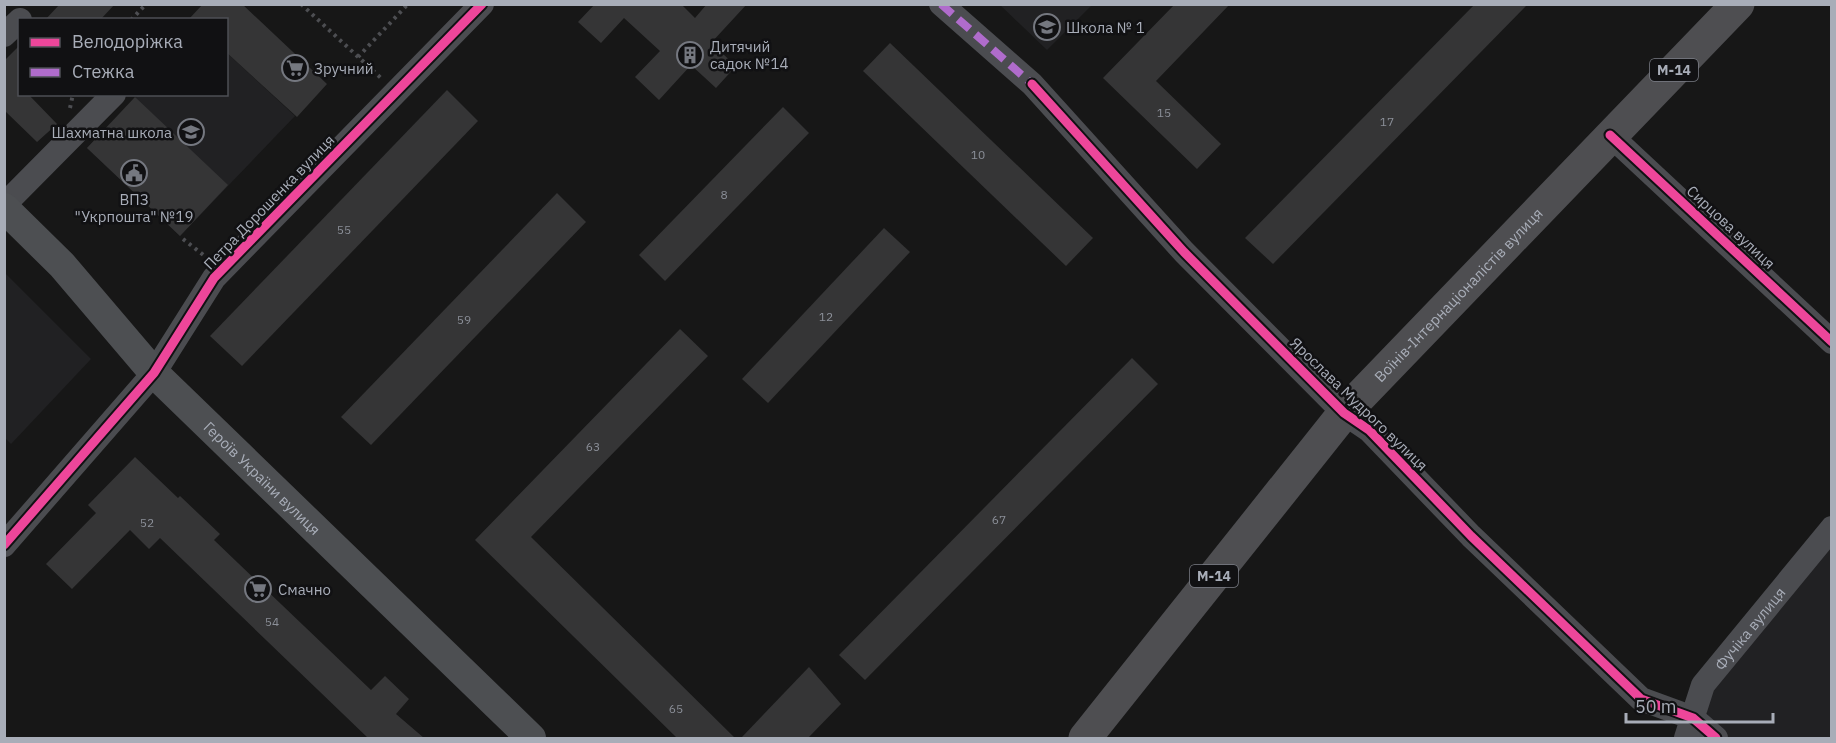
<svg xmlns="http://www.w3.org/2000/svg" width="1836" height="743" font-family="'IBM Plex Sans',sans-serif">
  <rect width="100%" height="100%" fill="#171717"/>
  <g fill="#212123">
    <path d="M1000,5H1092L1047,50Z"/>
    <path d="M227,53L295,116L180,236L87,148L138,95L226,94Z"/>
    <path d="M5,273L91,359L11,444L4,437Z"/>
    <path d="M1831,528V738H1716L1710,733L1703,685Z"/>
  </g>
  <g fill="#353536">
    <path d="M60,4H115L100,20H45Z"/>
    <path d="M203,4H242L327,84L297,117L226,52V20H188Z"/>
    <path d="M595,4H681L695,18L707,4H747L711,43L736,66L716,88L691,65L659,100L635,77L660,51L624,18L601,43L578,22Z"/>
    <path d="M1175,4H1230L1156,81L1221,144L1197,169L1103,78Z"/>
    <path d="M1475,4H1528L1273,264L1245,238Z"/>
    <path d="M890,43L1093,238L1066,266L863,71Z"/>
    <path d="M20,45V94H28L57,124L37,142L4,110V61Z"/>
    <path d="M447,90L478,121L242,366L210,336Z"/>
    <path d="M135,97L228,185L180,236L87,148Z"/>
    <path d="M783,107L809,133L665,281L639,255Z"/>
    <path d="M557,193L586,222L371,445L341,417Z"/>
    <path d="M884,228L910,252L768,403L742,379Z"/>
    <path d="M680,329L708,356L531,537L735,738H677L475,540Z"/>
    <path d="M1132,358L1158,384L865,680L839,655Z"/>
    <path d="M135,457L178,498L180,496L220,534L214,540L371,690L385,676L409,699L396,714L424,738H368L160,538L149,549L130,530L72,589L46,564L96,513L88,505Z"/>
    <path d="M809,667L841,704L808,738H741Z"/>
  </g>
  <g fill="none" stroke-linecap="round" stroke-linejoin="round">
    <g stroke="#4d4e52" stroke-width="4" stroke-dasharray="3 4.5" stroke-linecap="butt">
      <path d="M301,4L382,79"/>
      <path d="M131,20L146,4"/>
      <path d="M358,57L408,4"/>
      <path d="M70,108L73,94"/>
      <path d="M183,239L206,257"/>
    </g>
    <g stroke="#4b4c50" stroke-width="24">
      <path d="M941,4L1032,84L1184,252L1344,413L1369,430L1471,536L1617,676L1641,699L1693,718L1716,738"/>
      <path d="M4,35L20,20"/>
      <path d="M1610,135L1832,342"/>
      <path d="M4,205L114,94"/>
      <path d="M4,545L154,373L214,278L482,4"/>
      <path id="s1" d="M1686,738L1703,685L1832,528"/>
    </g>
    <path stroke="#4d4f52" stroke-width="30" id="s2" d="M4,208L62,265L154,373L531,738"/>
    <path stroke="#4e4e51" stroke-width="33" id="s3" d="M1085,738L1344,413L1738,4"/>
    <path stroke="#b06ccc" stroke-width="8" stroke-dasharray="15 8" stroke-linecap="butt" d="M941,4L1032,84"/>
    <defs>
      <g id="cycleway">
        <path d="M1032,84L1184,252L1344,413L1369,430L1471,536L1617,676L1641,699L1693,718L1716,738"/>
        <path d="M1610,135L1832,342"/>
        <path d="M4,545L154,373L214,278L482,4"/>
      </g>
    </defs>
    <use href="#cycleway" stroke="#111113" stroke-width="13"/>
    <use href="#cycleway" stroke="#ed469a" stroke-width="9"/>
  </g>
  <defs>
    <symbol id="school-ring" viewBox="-11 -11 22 22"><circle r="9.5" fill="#111113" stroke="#757880" stroke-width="1.5"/><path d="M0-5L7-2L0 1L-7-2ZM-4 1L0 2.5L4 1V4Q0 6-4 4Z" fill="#757880"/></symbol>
    <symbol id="building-ring" viewBox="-11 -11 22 22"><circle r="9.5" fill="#111113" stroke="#757880" stroke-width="1.5"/><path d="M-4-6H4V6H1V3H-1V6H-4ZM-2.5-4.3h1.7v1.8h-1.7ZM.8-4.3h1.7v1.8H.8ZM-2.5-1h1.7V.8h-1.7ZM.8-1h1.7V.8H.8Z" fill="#757880"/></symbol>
    <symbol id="supermarket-ring" viewBox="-11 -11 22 22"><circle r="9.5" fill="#111113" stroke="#757880" stroke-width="1.5"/><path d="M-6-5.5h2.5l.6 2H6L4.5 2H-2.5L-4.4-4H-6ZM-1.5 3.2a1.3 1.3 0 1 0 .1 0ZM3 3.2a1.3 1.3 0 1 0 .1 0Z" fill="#757880"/></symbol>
    <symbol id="civic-ring" viewBox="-11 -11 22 22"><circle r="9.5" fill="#111113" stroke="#757880" stroke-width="1.5"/><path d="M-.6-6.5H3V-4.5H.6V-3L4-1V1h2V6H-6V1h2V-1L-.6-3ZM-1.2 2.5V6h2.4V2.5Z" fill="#757880"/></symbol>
  </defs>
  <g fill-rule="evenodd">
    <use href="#school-ring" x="1032" y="12" width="30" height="30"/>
    <use href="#building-ring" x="675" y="40" width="30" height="30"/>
    <use href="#supermarket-ring" x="280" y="53" width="30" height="30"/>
    <use href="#school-ring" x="176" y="117" width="30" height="30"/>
    <use href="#civic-ring" x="119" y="158" width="30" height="30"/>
    <use href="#supermarket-ring" x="243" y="574" width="30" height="30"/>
  </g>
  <g text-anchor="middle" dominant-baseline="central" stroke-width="5" stroke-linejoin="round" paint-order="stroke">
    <g font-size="12" fill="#8b8f98">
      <text x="1164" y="112">15</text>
      <text x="1387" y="121">17</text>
      <text x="978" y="154">10</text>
      <text x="724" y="194">8</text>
      <text x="344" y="229">55</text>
      <text x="826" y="316">12</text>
      <text x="464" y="319">59</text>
      <text x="593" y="446">63</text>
      <text x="999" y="519">67</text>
      <text x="147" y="522">52</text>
      <text x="272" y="621">54</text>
      <text x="676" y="708">65</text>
    </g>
    <g fill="#111113" stroke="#7b7e86" stroke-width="1.5">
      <rect x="1650" y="59" width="48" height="22" rx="4.5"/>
      <rect x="1190" y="565" width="48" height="22" rx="4.5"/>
    </g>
    <g font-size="14" font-weight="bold" fill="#a8adb8">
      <text x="1674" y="70">М-14</text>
      <text x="1214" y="576">М-14</text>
    </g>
    <g font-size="15" fill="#a8adb8" stroke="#111113" text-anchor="start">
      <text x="1066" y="27">Школа № 1</text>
      <text x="710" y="46">Дитячий<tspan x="710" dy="17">садок №14</tspan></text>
      <text x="314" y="68">Зручний</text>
      <text x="172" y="132" text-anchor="end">Шахматна школа</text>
      <text x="134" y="199" text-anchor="middle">ВПЗ<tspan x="134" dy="17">"Укрпошта" №19</tspan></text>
      <text x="278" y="589">Смачно</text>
    </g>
    <g font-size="15" fill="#a8adb8" stroke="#111113">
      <text transform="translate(269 202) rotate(-46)">Петра Дорошенка вулиця</text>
      <text transform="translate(1731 227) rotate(43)">Сирцова вулиця</text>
      <text stroke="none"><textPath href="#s3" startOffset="580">Воїнів-Інтернаціоналістів вулиця</textPath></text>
      <text transform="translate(1359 404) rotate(44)">Ярослава Мудрого вулиця</text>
      <text stroke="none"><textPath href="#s2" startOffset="374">Героїв України вулиця</textPath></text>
      <text stroke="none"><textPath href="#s1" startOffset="129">Фучіка вулиця</textPath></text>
    </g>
  </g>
  <rect width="1836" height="743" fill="none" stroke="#a8adb8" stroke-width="12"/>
  <rect x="18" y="18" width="210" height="78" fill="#111113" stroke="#4d4f55" stroke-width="1.5"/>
  <rect x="30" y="38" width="30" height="9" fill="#ed469a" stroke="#4d4f55" stroke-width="1.5"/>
  <text x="72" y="48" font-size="18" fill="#a8adb8">Велодоріжка</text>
  <rect x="30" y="68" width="30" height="9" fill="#b06ccc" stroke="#4d4f55" stroke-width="1.5"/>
  <text x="72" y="78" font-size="18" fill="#a8adb8">Стежка</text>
  <path d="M1626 713v9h147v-9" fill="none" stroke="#a8adb8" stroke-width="3"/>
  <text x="1635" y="713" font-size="18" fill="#a8adb8" stroke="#111113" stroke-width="4.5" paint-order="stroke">50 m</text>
</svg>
